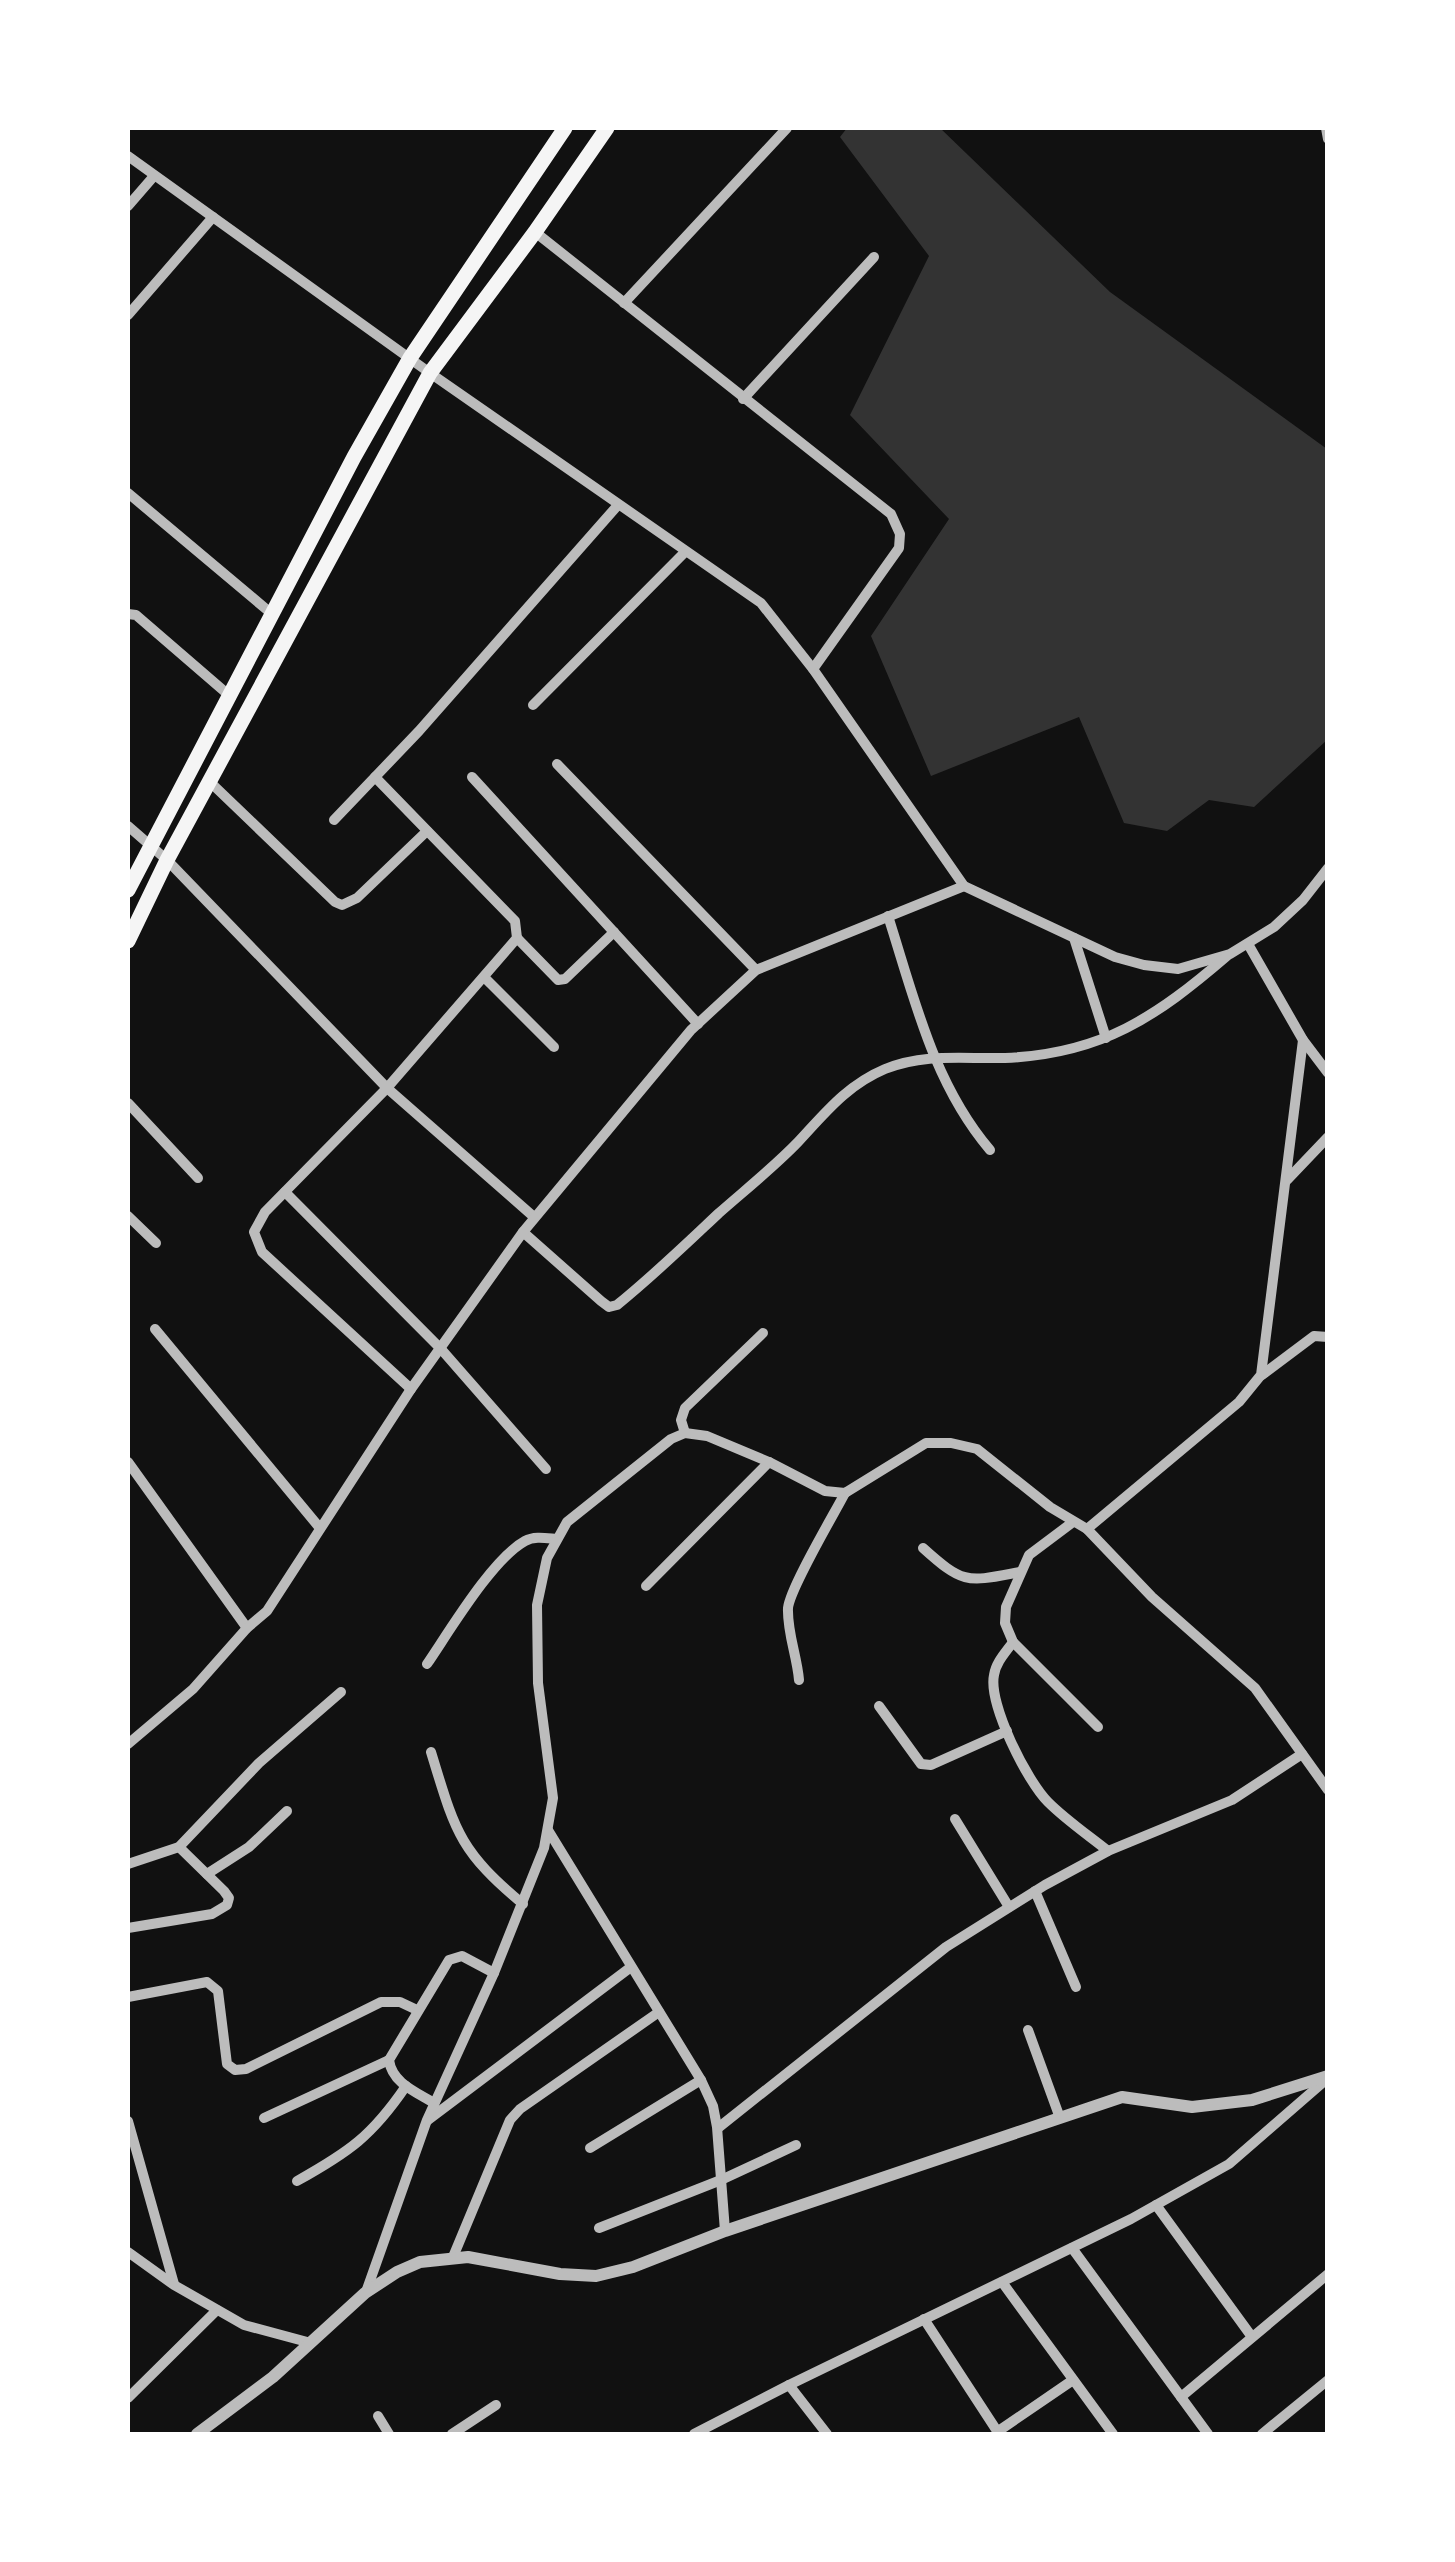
<svg xmlns="http://www.w3.org/2000/svg" width="1455" height="2562" font-family="'Noto Sans',sans-serif">
  <rect width="100%" height="100%" fill="#111"/>
  <path fill="#333" d="M847,128H940L1110,292L1327,449V740L1254,807L1209,800L1167,831L1124,823L1079,717L931,776L871,636L949,519L850,415L929,256L840,137Z"/>
  <g fill="none" stroke-linecap="round" stroke-linejoin="round">
    <g stroke="#bcbcbc" stroke-width="10">
      <path d="M1326,128L1328,139"/>
      <path d="M128,156L430,373L761,603L813,669L964,886L1115,957L1144,965L1178,969L1230,954L1274,927L1303,900L1328,868"/>
      <path d="M128,206L154,176"/>
      <path d="M535,232L891,514L900,534L899,548L813,669"/>
      <path d="M624,303L787,128"/>
      <path d="M128,315L213,217"/>
      <path d="M743,399L874,257"/>
      <path d="M128,493L272,614"/>
      <path d="M128,614L136,615L231,697"/>
      <path d="M533,705L685,552"/>
      <path d="M557,764L756,970"/>
      <path d="M375,777L515,921L517,938L387,1088L265,1212L254,1232L262,1252L411,1389"/>
      <path d="M472,777L698,1024"/>
      <path d="M210,782L335,902L342,905L357,898L427,831"/>
      <path d="M334,820L419,731L618,505"/>
      <path d="M128,826L167,860L387,1088L534,1217"/>
      <path d="M888,916C914,997 933,1083 990,1150"/>
      <path d="M517,938L558,980L565,979L614,932"/>
      <path d="M1074,938L1106,1038"/>
      <path d="M1248,944L1303,1040L1328,1073"/>
      <path d="M484,977L554,1047"/>
      <path d="M128,1103L198,1178"/>
      <path d="M1287,1180L1328,1137"/>
      <path d="M285,1192L441,1349L546,1469"/>
      <path d="M128,1216L156,1243"/>
      <path d="M523,1232L601,1301L609,1307L617,1305C653,1276 686,1244 719,1213C745,1190 774,1167 798,1142C825,1113 847,1085 885,1069C925,1053 962,1059 1005,1058C1102,1054 1156,1017 1227,956"/>
      <path d="M155,1329L319,1527"/>
      <path d="M1262,1375L1314,1336L1328,1337"/>
      <path d="M685,1433L681,1420L685,1408L763,1333"/>
      <path d="M128,1462L247,1628"/>
      <path d="M1073,1522L1029,1555L1006,1607L1005,1623L1013,1642L1098,1727"/>
      <path d="M1087,1529L1239,1402L1261,1375L1303,1040"/>
      <path d="M923,1548C964,1585 967,1582 1020,1572"/>
      <path d="M646,1586L769,1462"/>
      <path d="M1013,1642C1006,1652 996,1662 994,1675C988,1704 1027,1781 1048,1802C1066,1820 1088,1835 1108,1851"/>
      <path d="M427,1664C449,1632 492,1559 525,1541C534,1536 545,1538 556,1539"/>
      <path d="M799,1680C797,1656 787,1632 788,1608C790,1588 833,1516 845,1493"/>
      <path d="M879,1706L921,1764L931,1765L1007,1731"/>
      <path d="M128,1744L193,1689L247,1628L267,1611L411,1389L523,1232L691,1030L756,970L964,886"/>
      <path d="M431,1752C455,1830 458,1850 523,1904"/>
      <path d="M955,1819L1009,1907"/>
      <path d="M548,1830L701,2080L713,2106L717,2127L725,2231"/>
      <path d="M128,1864L179,1847L259,1763L341,1692"/>
      <path d="M207,1874L249,1847L287,1811"/>
      <path d="M1035,1891L1076,1987"/>
      <path d="M128,1928L212,1914L227,1905L229,1898L224,1891L179,1847"/>
      <path d="M128,1997L207,1982L218,1991L227,2064L235,2070L246,2069L381,2002H400L417,2010"/>
      <path d="M1028,2030L1060,2118"/>
      <path d="M434,2103C416,2092 392,2083 389,2060L449,1960L462,1956L494,1973"/>
      <path d="M264,2118L389,2060"/>
      <path d="M428,2120L631,1967"/>
      <path d="M128,2121L174,2284"/>
      <path d="M718,2128L946,1947L1045,1885L1108,1851L1232,1800L1302,1754"/>
      <path d="M590,2148L701,2080"/>
      <path d="M297,2181C349,2152 372,2136 406,2086"/>
      <path d="M1156,2205L1252,2337"/>
      <path d="M599,2228L721,2180L796,2145"/>
      <path d="M1072,2248L1208,2434"/>
      <path d="M128,2252L174,2285L244,2325L311,2343"/>
      <path d="M453,2257L510,2120L520,2109L659,2012"/>
      <path d="M1002,2282L1113,2434"/>
      <path d="M366,2292L427,2120L494,1973L544,1848L553,1798L538,1683L537,1605L547,1558L567,1522L671,1439L685,1433L707,1436L769,1462L825,1491L845,1493L926,1443H951L977,1449L1050,1507L1087,1529L1152,1597L1255,1688L1328,1790"/>
      <path d="M924,2319L999,2434"/>
      <path d="M789,2385L827,2434"/>
      <path d="M1181,2397L1328,2274"/>
      <path d="M128,2398L217,2310"/>
      <path d="M378,2416L389,2434"/>
      <path d="M997,2432L1073,2380"/>
      <path d="M452,2434L496,2405"/>
      <path d="M694,2434L789,2385L1131,2219L1229,2164L1328,2078"/>
      <path d="M1262,2434L1328,2380"/>
    </g>
    <path stroke="#bcbcbc" stroke-width="12" d="M197,2434L273,2377L365,2293L397,2272L420,2262L468,2257L560,2274L596,2276L633,2267L725,2231L1122,2097L1192,2107L1252,2100L1328,2076"/>
    <g stroke="#f5f5f5" stroke-width="15">
      <path d="M128,890L354,457L410,358L565,128"/>
      <path d="M128,941L167,860L430,373L535,232L607,128"/>
    </g>
  </g>
  <rect width="1455" height="2562" fill="none" stroke="#ffffff" stroke-width="260"/>
</svg>
